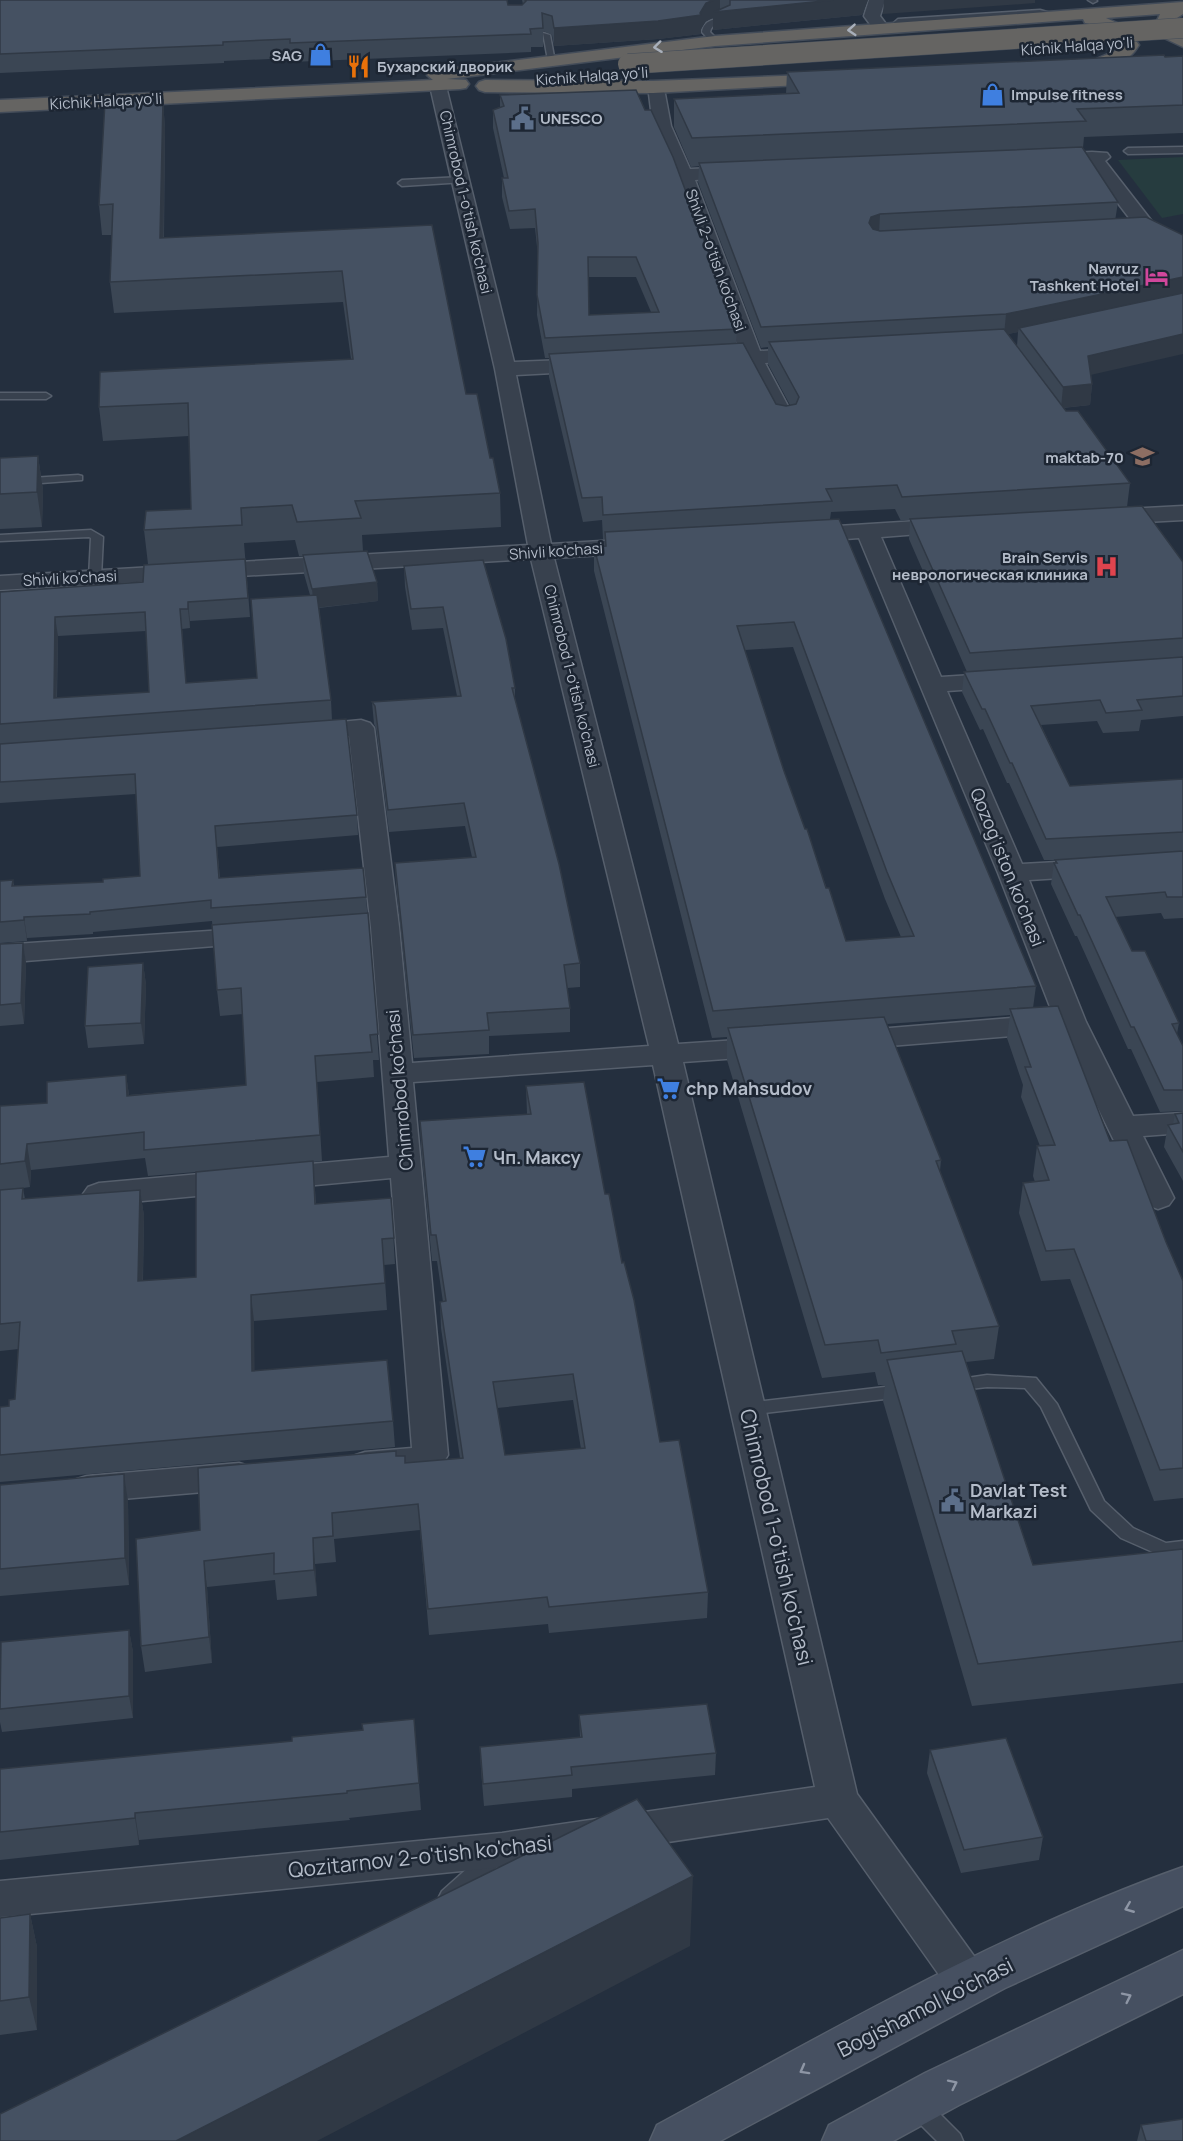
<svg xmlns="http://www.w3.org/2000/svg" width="1183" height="2141" font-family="Manrope,sans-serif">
  <rect width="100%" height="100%" fill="#242f3e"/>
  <path fill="#263c3f" d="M1183,157V214L1162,218L1118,160Z"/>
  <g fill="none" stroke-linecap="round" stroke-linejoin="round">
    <defs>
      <g id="service">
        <path d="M1088,0H1096L1097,1L1093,3Z"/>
        <path d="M1040,10L1061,16L1057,18L1040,14L900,23L896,29L889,27L898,19Z"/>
        <path d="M724,18L728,20L727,22C720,23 712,23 710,32L719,41L712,43L702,32C704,20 714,19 724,18Z"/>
        <path d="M543,33L550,35L555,62L548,60Z"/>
        <path d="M1183,147V153L1128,154L1124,151L1128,148Z"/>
        <path d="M462,177L466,180L465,182L402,186L398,183L402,180Z"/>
        <path d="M0,393H46L51,396L46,399H0Z"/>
        <path d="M78,475L82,476V480L0,486V480Z"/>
        <path d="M91,530L103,537L101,577L95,580L89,577L91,538L89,537L0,541V535Z"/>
        <path d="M987,1375L1036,1378L1057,1404L1104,1501L1133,1528L1166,1543L1183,1541V1555L1164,1557L1121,1538L1091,1510L1041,1407L1025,1388L987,1387L953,1391L947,1389L944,1385L947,1381Z"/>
        <path d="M902,1385L908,1387L911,1391L908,1395L902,1397L747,1415L741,1413L738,1409L741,1405L747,1403Z"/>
        <path d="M496,1846L503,1849L506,1855L503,1861L463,1899L449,1906L442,1903L439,1897L442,1891L489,1849Z"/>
        <path d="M917,2096L925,2099L960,2134L963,2141H937L909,2113L906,2106L909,2099Z"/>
      </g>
      <g id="minor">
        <path d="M869,0H885L880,16L889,28L887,31H875L864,16Z"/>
        <path d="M438,81L446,86L514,362L591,359L598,361L601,365L598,369L591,371L516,375L551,544L635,539L643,541L646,546L643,551L635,553L554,558L678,1044L766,1038L776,1040L781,1047L776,1054L766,1056L683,1062L857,1794L984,1970L990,1983L984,1996L969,2002L954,1996L828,1818L502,1867L0,1917V1881L502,1833L815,1787L653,1065L413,1082L448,1455C444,1461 442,1466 435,1469C417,1478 371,1480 353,1474L347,1465L353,1456L365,1452L412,1448L391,1178L99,1205L88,1201L83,1194L88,1187L99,1183L389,1157L371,927L349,736L307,739L298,736L294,731L298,726L361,720L370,723L374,728L399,927L412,1063L649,1046L531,559L0,590V576L528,545L495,369L430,86Z"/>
        <path d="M653,82L659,83L665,94L671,126L690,169L738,167L744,168L747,172L744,176L738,177L695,180L760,351L810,348L817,350L820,354L817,358L810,360L765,363L796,421L793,426L785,427L777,426L745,364L711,366L704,364L701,360L704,356L740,352L675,175L653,126L649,94L645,87Z"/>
        <path d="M1092,152L1107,153L1110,157L1105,161L1154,224L1183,240V254L1140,232L1087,163L1047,164L1041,163L1038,159L1041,155L1047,154Z"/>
        <path d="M1183,506V520L1108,524L1100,522L1097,517L1100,512L1108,510Z"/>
        <path d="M949,519L957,521L960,526L957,531L881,537L941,677L1004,673L1013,675L1016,680L1013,685L1004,687L947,691L1022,864L1093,860L1103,862L1107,868L1103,874L1093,876L1029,880L1086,1022L1133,1116L1183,1113V1133L1143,1136L1174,1198L1169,1205L1158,1209L1147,1205L1142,1198L1059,1028L1047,1033L853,1049L843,1046L838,1040L843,1034L853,1031L1047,1015L1054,1017L998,873L859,538L806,542L798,540L795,535L798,530L806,528Z"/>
        <path d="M254,928L264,930L268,936L264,942L0,963V945Z"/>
        <path d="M239,1463L252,1467L257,1476L252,1485L239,1489L87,1502L74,1498L69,1489L74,1480L87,1476Z"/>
      </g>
      <g id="secondary">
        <path d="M1183,1867V1906L1005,1988L720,2141H650L657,2125C827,2033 1000,1932 1183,1867Z"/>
        <path d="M1183,1950V1994L959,2105L893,2141H822L829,2125L925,2073Z"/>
      </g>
      <g id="trunk">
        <path d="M1183,2V14L1174,20L1173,25L1183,34V47L1164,38L1155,25L1160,14L1106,18L1126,27L1139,45C1130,60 1113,71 1095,67L1092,63C1099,54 1114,56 1121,45C1114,30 1099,26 1085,23L1083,19L715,46L447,79L466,80L469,84L466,88L460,89L0,112V100L433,80L427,75L430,71L436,70L715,36Z"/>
        <path d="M832,74L838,75L841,79L838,83L653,93L485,92L479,90L476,86L479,82L485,80L653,81Z"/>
      </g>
    </defs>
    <use href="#service" stroke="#565f6c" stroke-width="3"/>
    <use href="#minor" stroke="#565f6c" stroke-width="3"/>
    <use href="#secondary" stroke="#565f6c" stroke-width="3"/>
    <use href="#trunk" stroke="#434c59" stroke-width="3"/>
    <use href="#service" fill="#38414e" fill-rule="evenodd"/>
    <use href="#minor" fill="#38414e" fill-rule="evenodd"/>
    <use href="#secondary" fill="#465061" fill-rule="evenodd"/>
    <use href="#trunk" fill="#656462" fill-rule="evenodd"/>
    <defs>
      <path id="trunk-bridge" d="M628,64L1183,28"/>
    </defs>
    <use href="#trunk-bridge" stroke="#434c59" stroke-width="21" stroke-linecap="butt"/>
    <use href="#trunk-bridge" stroke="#656462" stroke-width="20"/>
  </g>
  <g fill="#3b4654" fill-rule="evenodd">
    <path d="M0,0L522,5L523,4L522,0H868L862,15L713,30V18L706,21L701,29V34L658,39L554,46L552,35L543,31V47H531V52L291,62V58L224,61V63L0,73Z"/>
    <path d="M1183,56V133L1084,137L1083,148L1118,202L1091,375L1092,384L1090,405L1063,408L1130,483L1127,507L1183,562V716L1141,720L1139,731L1103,733L1097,721L1041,725L1070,786L1183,779V918L1164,919L1161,913L1115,917L1132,951L1179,1023L1177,1034L1183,1046V1111L1160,1112L1131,1049H1128L1077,936H1075L1051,884L1054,863H1055V860H1044L1009,783H1007L983,729L980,730L962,692L964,672H967L909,539L910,520L901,521L895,509L831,512L830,519L1036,986L1033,1008L1166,1242L1183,1281V1498L1154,1501L1070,1279L1041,1281L1019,1213L1023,1183L1035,1182L1033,1176L1037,1146H1040L1021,1097L1023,1085L1007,1038L1010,1015L887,1024L941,1160L940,1171L999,1326L994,1359L966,1362L1033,1565L1183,1549V1683L972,1706L883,1401L885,1385H878L875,1372L822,1378L727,1060V1037L712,1038L594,571V547L605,546V539H603L602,520L583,522L549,377V358H545L537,315L538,256L535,228L510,229L502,197V178H504L493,128V110L500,107V95L737,329L736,343L776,404L786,406L790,405L768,364V347L761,348L698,182L699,166L691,167L674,127V99L786,94L787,72ZM589,277H636L651,312L589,315ZM1018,332L1017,346L1008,334ZM793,647L885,899L901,937L846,941L784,771L745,650Z"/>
    <path d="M163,100L165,129L164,238L432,225L466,394L490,458L500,493L501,527L362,535L363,551L377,582L378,601L319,608L331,700L332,720L357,815L358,835L217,847L220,878L366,897L379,1060H373L374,1077L317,1082L322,1161L313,1162L316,1204L391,1198L395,1264L384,1265L387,1310L254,1321V1371L393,1421L395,1447L0,1482V1407L9,1406L15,1399L19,1349L0,1351V1106L47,1103L126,1075L129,1095L246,1085L243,1014L220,1016L217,990L212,921L93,932V934L27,938V941L0,943V881L13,880L14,886L103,882L140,876L136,794L0,803V592L143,582L148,564L144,530L191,509L189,436L103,441L99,407L351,359L343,302L114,313L110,282L112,235H102L99,205ZM295,540L299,556H303L304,574L310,595L257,678L186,683L182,629L190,628V621L250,617L244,543ZM146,631L149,692L57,698L58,636ZM145,1158L148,1176L196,1172V1277L143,1281L144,1216L140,1190L25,1199L23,1188L30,1187L31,1170Z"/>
    <path d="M38,456L43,490L42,527L0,529V458Z"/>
    <path d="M483,560L515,688V700L580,963V987L567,988L570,1008V1032L489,1036V1054L414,1058L396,886L395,863L472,857L465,826L389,832L376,728L374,724L372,702L457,696L443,628L412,630L405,587L404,566Z"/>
    <path d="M23,943L26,963L24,1024L0,1026V944Z"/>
    <path d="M143,963L146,985L144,1044L88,1048L85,1026Z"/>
    <path d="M526,1086L605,1194L622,1263L660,1442L708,1592L707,1618L549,1633L548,1624L429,1635L420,1530L334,1539L336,1562L315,1564L317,1596L277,1600L275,1580L207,1587L212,1663L145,1672L141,1646L200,1530L396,1456L405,1463L460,1458L441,1328L440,1302H443L437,1261H432L421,1147L420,1121L527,1114ZM573,1400L581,1449L505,1455L497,1408Z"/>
    <path d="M1183,1113V1181L1164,1147L1168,1125L1173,1124L1175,1114Z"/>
    <path d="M124,1474L128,1501L129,1585L0,1596V1485Z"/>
    <path d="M129,1630L133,1652V1718L2,1732L0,1722V1660Z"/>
    <path d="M579,1715L716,1753L715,1775L572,1789V1797L484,1806L481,1770L480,1747L580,1737Z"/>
    <path d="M930,1750L1043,1837L1039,1860L961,1873L927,1773Z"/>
    <path d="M0,1769L419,1783L421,1810L349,1818L350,1820L139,1840V1845L0,1860Z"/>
    <path d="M30,1914L37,1947V2030L0,2035V1918Z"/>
    <path d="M1141,2125L1183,2141H1137Z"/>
  </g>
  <g fill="#303945">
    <path d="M714,0H720V11L833,0H868L862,15L713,30V18L706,21L701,29V34L658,39L554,46V28L700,13L706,3Z"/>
    <path d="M884,0H1035V3L883,14Z"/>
    <path d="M163,100L165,129L163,269L160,238Z"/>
    <path d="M880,214L879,234L870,237L869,223L871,217Z"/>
    <path d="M1183,277V297L1019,328L1018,332L1004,335L1006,314Z"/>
    <path d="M1183,334V354L1086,376L1088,356Z"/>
    <path d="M1092,384L1090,405L1061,408L1063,387Z"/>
    <path d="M38,456L43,490L42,527L37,492Z"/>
    <path d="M377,582L378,601L314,608L312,589Z"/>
    <path d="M188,602L190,621V628L188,609Z"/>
    <path d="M55,617L58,636L56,718L54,698Z"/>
    <path d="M24,917L27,938V941L24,920Z"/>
    <path d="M23,943L26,963L24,1024L21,1003Z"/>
    <path d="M143,963L146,985L144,1044L141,1023Z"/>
    <path d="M126,1075L130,1101L127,1096Z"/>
    <path d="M27,1144L31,1170L30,1187L25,1161Z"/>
    <path d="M140,1190L144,1216L142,1308L138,1281Z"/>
    <path d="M251,1295L254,1321L255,1397L252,1371Z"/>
    <path d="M124,1474L128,1501L129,1585L125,1558Z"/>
    <path d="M313,1538L315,1564L317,1596L314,1570Z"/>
    <path d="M204,1561L207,1587L212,1663L209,1637Z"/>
    <path d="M129,1630L133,1652V1718L129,1696Z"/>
    <path d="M135,1813L139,1840V1845L135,1818Z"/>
    <path d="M693,1876L690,1946L317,2141H176Z"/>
    <path d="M30,1914L37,1947V2030L29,1997Z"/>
  </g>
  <g fill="#455162" stroke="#303945" stroke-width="1.5" fill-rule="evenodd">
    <path d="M0,0H507L508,5H522L526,1L525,0H714L706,3L700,13L701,15L658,21L554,28L552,16L542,13L543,28L530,29L531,34L290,43V39L223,42V45L0,54Z"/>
    <path d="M730,0H833L714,12L730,5Z"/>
    <path d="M1164,55L1165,57L1183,56V105L1077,109L1086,121L692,138L674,99L799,93L787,72Z"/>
    <path d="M636,90L645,110H651L673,157L737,329L545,338L537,295L538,243L535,209L509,211L502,178H508L493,110L504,106L500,95ZM588,257H636L659,312L589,315Z"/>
    <path d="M163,100L160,238L432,225L466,394H477L490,458H493L500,493L355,501L361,518L297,522L292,505L241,508L242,525L144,530L146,511L191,509L188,403L99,407L100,372L353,359L342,271L110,282L113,204L99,205L105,102Z"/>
    <path d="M1082,147L1118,202L880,214L871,217L869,223L873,229L880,231L1146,217L1183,235V277L1006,314L761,327L699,163Z"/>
    <path d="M1183,293V334L1088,356L1092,384L1063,387L1019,328Z"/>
    <path d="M1004,329L1066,411H1078L1130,483L902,497L897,485L826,489L832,501L603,515L602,497L582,498L549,354L743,343L776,404L786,406L796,404L799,397L769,342Z"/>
    <path d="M38,456L37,492L0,494V458Z"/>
    <path d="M1142,506L1183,562V638L970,653L910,519Z"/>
    <path d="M839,519L1036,986L713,1011L594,547L606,546L605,532ZM794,622L887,872L914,936L846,941L829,888H826L807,829H805L784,771L737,626Z"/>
    <path d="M367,551L377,582L312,589L303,555Z"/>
    <path d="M245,559L248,598L188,602V609H180L186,683L257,678L251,599L317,595L331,700L0,724V592L143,582L144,565ZM145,612L149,692L54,698L55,617Z"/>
    <path d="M483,560L506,639L515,688H512L559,864L580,963L564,965L570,1008L487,1013L489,1030L413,1035L395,863L476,857L464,803L388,810L375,706L372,702L461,696L443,607L411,609L404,566Z"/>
    <path d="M1183,657V696L1137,700L1142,710L1106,713L1100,700L1031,706L1070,786L1183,779V832L1046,839L1012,763H1010L985,709H982L964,672Z"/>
    <path d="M346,719L357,815L215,826L219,878L363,868L366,897L211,908V900L90,912V914L24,917V920L0,922V881L13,880L12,886L103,882V879L140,876L135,774L0,782V744Z"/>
    <path d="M1183,851V897H1167L1165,892L1106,897L1132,951H1145L1179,1023L1172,1024L1183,1046V1090H1164L1134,1027H1131L1080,915H1078L1054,863H1057L1055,860Z"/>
    <path d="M368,913L378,1034L370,1035L372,1052L315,1056L320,1135L144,1150V1132L27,1144L25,1161L0,1164V1106L47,1103V1082L126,1075L127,1096L246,1085L241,988L217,990L212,925Z"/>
    <path d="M23,943L21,1003L0,1005V944Z"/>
    <path d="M143,963L141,1023L85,1026L88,967Z"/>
    <path d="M1058,1006L1110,1141L1127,1140L1166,1242L1183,1281V1468L1160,1470L1074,1249L1046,1251L1023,1183L1049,1180L1037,1146L1055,1145L1025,1067H1031L1010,1009Z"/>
    <path d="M884,1017L941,1160L936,1161L999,1326L952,1331L956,1344L881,1353L878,1340L825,1345L728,1028Z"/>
    <path d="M584,1082L605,1194H609L622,1263L624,1262L634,1300L660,1442L679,1440L708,1592L549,1607L547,1597L428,1609L418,1504L332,1513L333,1536L313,1538L314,1570L274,1574V1553L204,1561L209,1637L141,1646L136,1539L200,1530L198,1468L396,1451V1456H405V1463L463,1458L440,1302L446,1301L436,1235H431L420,1121L531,1114L526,1086ZM573,1374L585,1448L505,1455L493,1382Z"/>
    <path d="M1183,1113V1152L1168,1125L1179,1123L1175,1114Z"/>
    <path d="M313,1161L315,1204L391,1198L394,1238L382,1239L385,1283L251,1295L252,1371L387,1360L393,1421L0,1455V1407L9,1406V1400L15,1399L20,1322L0,1324V1190L23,1188L22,1199L140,1190L138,1281L196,1277V1172Z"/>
    <path d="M962,1351L1033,1565L1183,1549V1641L978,1664L887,1360Z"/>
    <path d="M124,1474L125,1558L0,1569V1485Z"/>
    <path d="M129,1630V1696L0,1709L1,1642Z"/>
    <path d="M707,1704L716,1753L571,1767L572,1775L483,1784L480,1747L582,1737L579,1715Z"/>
    <path d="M414,1719L419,1783L347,1791V1793L135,1813V1818L0,1832V1769L292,1741V1737L363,1730L362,1724Z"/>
    <path d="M1006,1738L1043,1837L964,1850L930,1750Z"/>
    <path d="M637,1799L693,1876L176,2141H0V2114Z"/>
    <path d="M30,1914L29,1997L0,2001V1918Z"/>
    <path d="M1183,2119V2141H1146L1141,2125Z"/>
  </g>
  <defs><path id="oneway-chevron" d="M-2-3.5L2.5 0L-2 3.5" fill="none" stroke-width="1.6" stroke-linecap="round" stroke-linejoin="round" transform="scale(1.5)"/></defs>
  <g stroke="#a8afba">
    <use href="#oneway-chevron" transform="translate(852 30) rotate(176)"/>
    <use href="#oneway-chevron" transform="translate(658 47) rotate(173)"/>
  </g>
  <g stroke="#8e96a5">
    <use href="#oneway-chevron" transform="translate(1129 1908) rotate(158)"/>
    <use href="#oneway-chevron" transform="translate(1127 1997) rotate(-26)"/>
    <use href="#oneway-chevron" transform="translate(804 2070) rotate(151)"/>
    <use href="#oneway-chevron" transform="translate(953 2084) rotate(-26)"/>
  </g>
  <defs>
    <symbol id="shop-bare" viewBox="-9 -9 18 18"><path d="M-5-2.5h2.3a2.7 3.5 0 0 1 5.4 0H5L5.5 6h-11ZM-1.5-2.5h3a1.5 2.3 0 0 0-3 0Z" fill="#3f7fe0" stroke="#1d2633" stroke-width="2.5" paint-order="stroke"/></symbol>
    <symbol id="restaurant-bare" viewBox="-9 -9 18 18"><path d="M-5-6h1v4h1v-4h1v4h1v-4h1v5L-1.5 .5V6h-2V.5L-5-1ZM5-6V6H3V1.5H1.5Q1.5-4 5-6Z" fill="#e8710a" stroke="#1d2633" stroke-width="2.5" paint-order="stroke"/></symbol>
    <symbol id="civic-bare" viewBox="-9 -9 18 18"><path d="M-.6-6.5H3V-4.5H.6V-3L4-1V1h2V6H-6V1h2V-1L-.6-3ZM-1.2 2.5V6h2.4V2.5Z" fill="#5c6f8a" stroke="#1d2633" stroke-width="2.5" paint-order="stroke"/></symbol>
    <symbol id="hotel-bare" viewBox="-9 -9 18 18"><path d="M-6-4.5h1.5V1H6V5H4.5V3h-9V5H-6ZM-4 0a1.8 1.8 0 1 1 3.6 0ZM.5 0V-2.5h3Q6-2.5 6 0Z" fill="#d1479c" stroke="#1d2633" stroke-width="2.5" paint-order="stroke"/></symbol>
    <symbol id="school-bare" viewBox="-9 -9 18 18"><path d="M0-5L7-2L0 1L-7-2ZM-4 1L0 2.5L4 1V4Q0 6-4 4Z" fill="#8d6e63" stroke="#1d2633" stroke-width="2.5" paint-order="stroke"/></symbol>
    <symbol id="hospital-bare" viewBox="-9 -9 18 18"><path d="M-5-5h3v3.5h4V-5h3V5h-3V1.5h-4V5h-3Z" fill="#e0444e" stroke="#1d2633" stroke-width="2.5" paint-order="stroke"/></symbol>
    <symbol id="supermarket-bare" viewBox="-9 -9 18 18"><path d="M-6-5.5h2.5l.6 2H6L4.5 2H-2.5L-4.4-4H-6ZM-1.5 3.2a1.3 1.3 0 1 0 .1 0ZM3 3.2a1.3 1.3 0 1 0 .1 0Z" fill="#3f7fe0" stroke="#1d2633" stroke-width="2.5" paint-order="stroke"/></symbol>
  </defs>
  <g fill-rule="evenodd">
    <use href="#shop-bare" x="304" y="38" width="33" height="33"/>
    <use href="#restaurant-bare" x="342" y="50" width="33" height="33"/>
    <use href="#shop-bare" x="976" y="78" width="33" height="33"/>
    <use href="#civic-bare" x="506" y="102" width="33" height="33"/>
    <use href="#hotel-bare" x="1140" y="260" width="33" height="33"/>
    <use href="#school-bare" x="1126" y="440" width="33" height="33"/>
    <use href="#hospital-bare" x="1090" y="550" width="33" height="33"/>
    <use href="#supermarket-bare" x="652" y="1072" width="33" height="33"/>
    <use href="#supermarket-bare" x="458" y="1140" width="33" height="33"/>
    <use href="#civic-bare" x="936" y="1484" width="33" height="33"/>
  </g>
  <g text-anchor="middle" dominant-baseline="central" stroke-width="5" stroke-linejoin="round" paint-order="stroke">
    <g font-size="15" fill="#b4bcc9" stroke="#1d2633">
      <text transform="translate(1077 46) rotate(-4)">Kichik Halqa yo'li</text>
      <text transform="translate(592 76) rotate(-4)">Kichik Halqa yo'li</text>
      <text transform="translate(106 101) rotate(-3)">Kichik Halqa yo'li</text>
      <text transform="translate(466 202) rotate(77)">Chimrobod 1-o'tish ko'chasi</text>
      <text transform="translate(716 260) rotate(70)">Shivli 2-o'tish ko'chasi</text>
      <text transform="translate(556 551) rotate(-4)">Shivli ko'chasi</text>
      <text transform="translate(70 578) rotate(-3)">Shivli ko'chasi</text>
      <text transform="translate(572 676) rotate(76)">Chimrobod 1-o'tish ko'chasi</text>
    </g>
    <g font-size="15" font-weight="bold" fill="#b4bcc9" stroke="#1d2633" text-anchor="end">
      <text x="302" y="55">SAG</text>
      <text x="377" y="66" text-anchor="start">Бухарский дворик</text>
      <text x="1011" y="94" text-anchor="start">Impulse fitness</text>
      <text x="540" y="118" text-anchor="start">UNESCO</text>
      <text x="1139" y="268">Navruz<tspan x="1139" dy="17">Tashkent Hotel</tspan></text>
      <text x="1124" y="457">maktab-70</text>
      <text x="1088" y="557">Brain Servis<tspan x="1088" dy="17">неврологическая клиника</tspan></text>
    </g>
    <g font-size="18" fill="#b4bcc9" stroke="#1d2633">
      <text transform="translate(1008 867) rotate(68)">Qozog'iston ko'chasi</text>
      <text transform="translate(399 1090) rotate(-95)">Chimrobod ko'chasi</text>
    </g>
    <g font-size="18" font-weight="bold" fill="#b4bcc9" stroke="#1d2633" text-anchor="start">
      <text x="686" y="1088">chp Mahsudov</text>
      <text x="493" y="1157">Чп. Максу</text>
      <text x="970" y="1490">Davlat Test<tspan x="970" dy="21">Markazi</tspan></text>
    </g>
    <g font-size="21" fill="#b4bcc9" stroke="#1d2633">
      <text transform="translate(777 1537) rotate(77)">Chimrobod 1-o'tish ko'chasi</text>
      <text transform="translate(420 1856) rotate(-6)">Qozitarnov 2-o'tish ko'chasi</text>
      <text transform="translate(925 2007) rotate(-27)">Bogishamol ko'chasi</text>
    </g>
  </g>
</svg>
